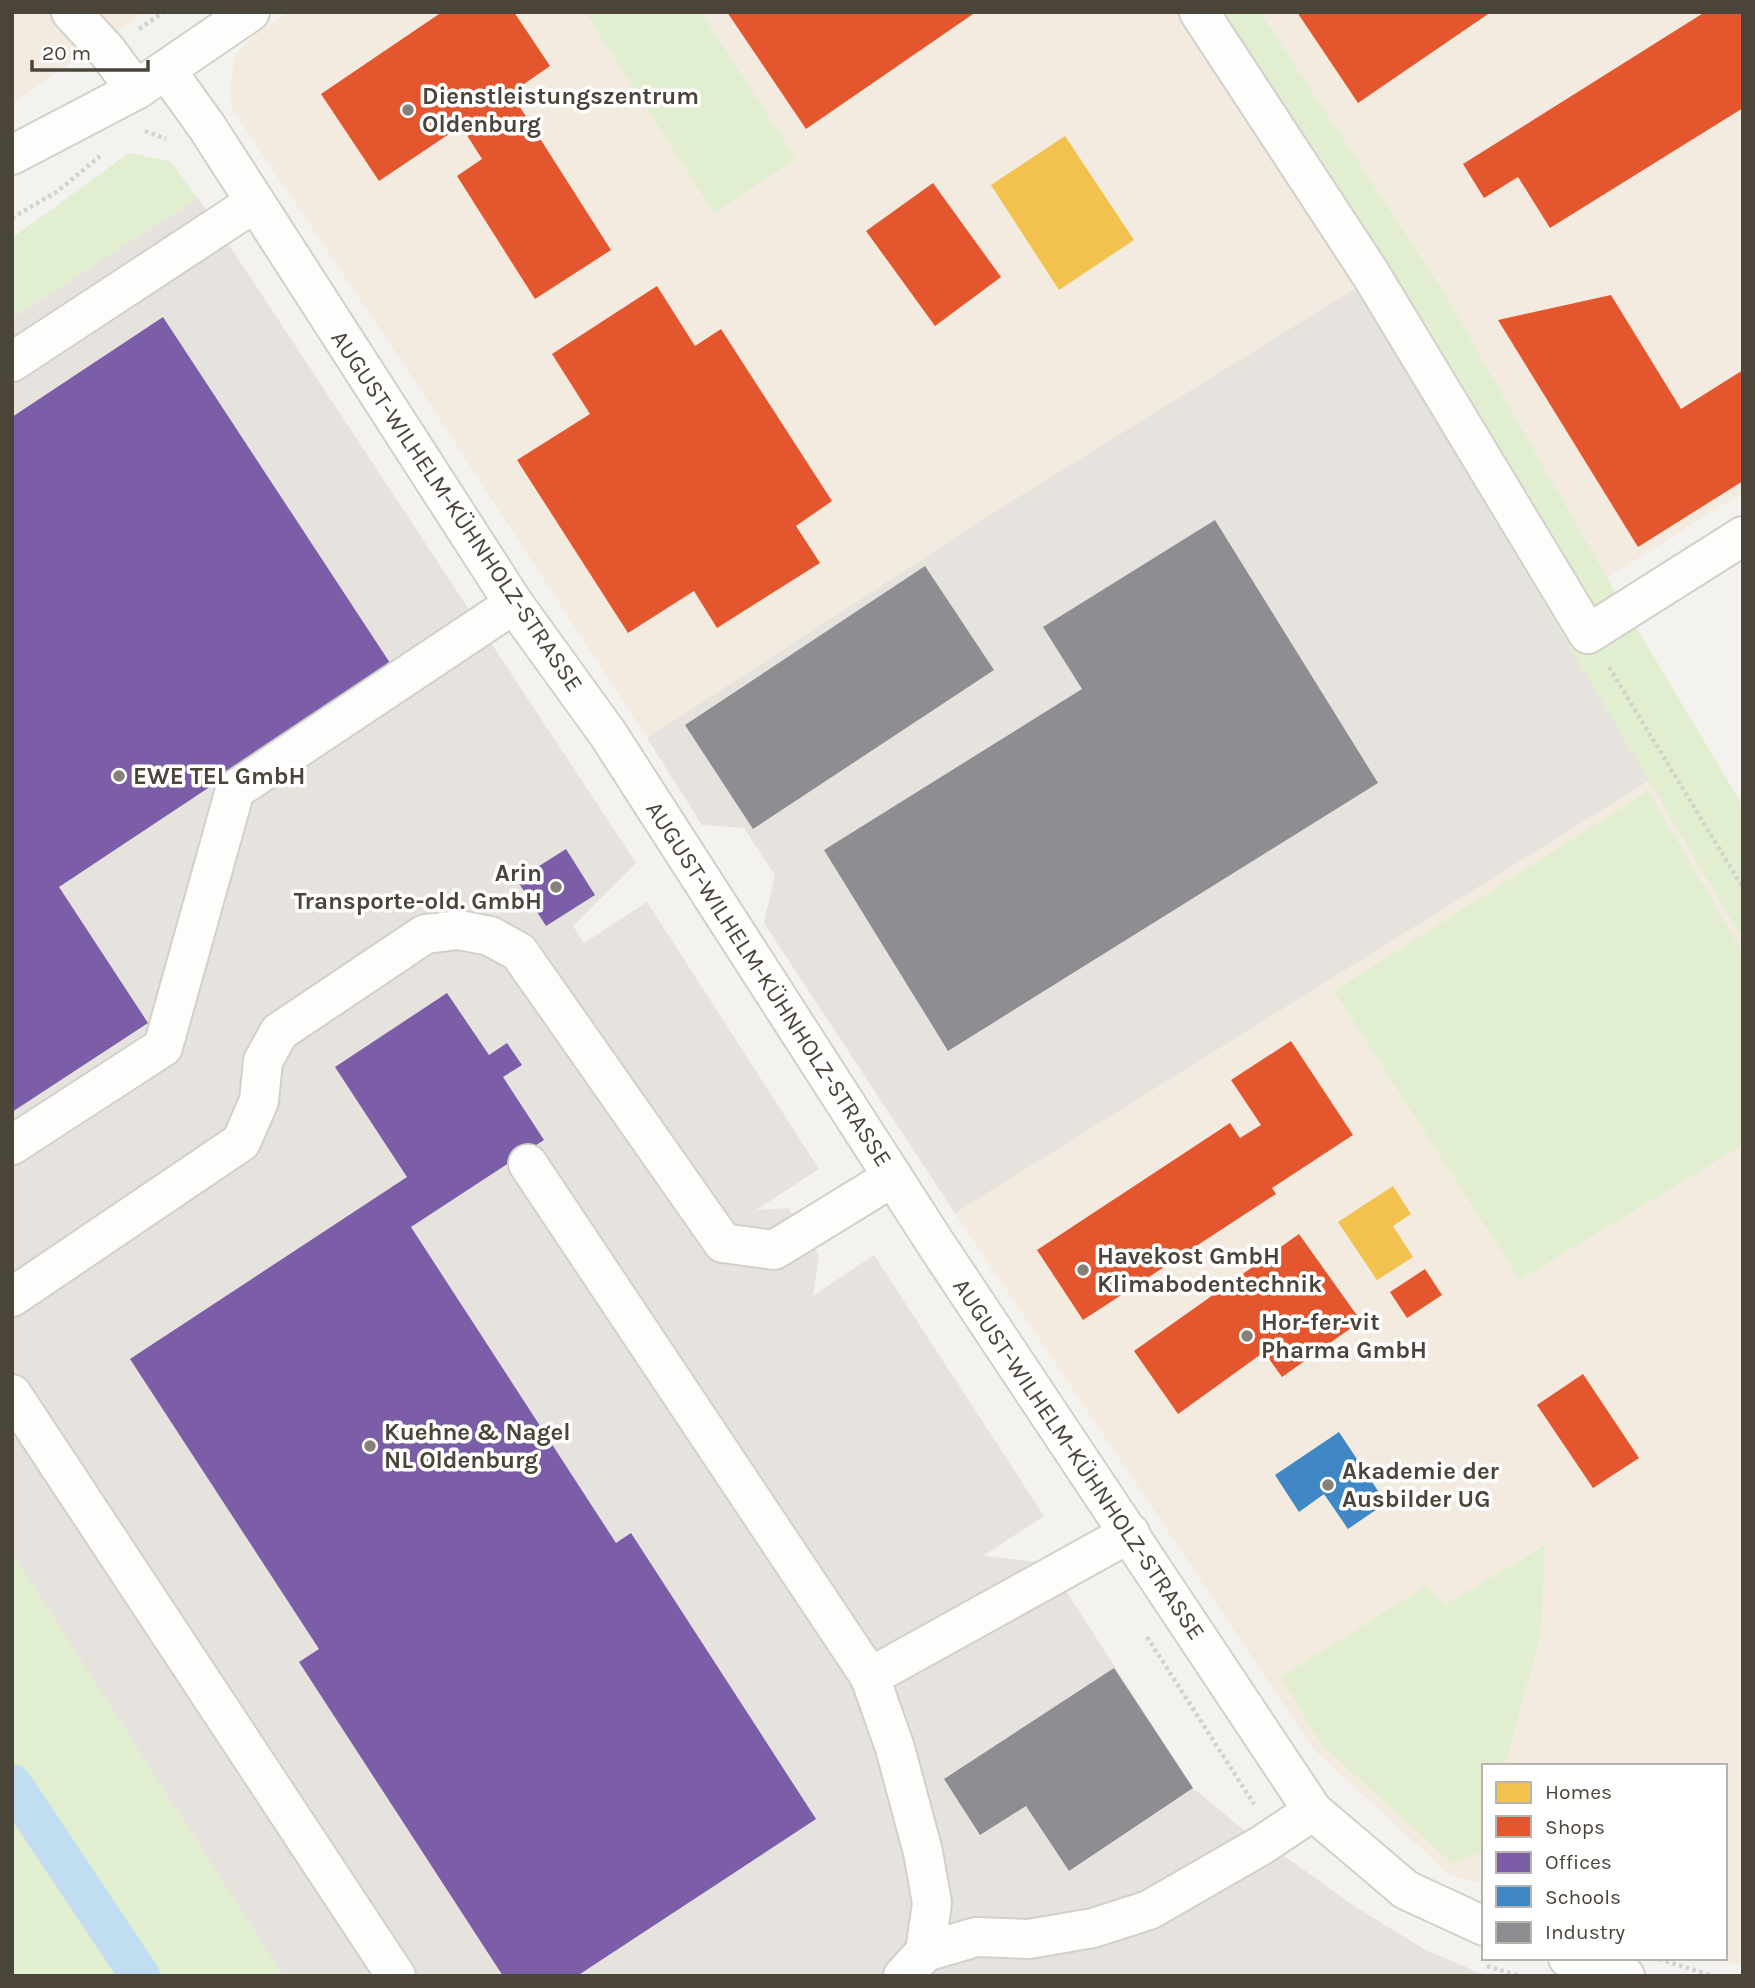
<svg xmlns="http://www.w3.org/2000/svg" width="1755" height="1988" font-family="Karla,sans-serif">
  <rect width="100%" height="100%" fill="#f4f2ee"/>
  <g fill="#f3ebdf">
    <path d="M12,12H145L12,103Z"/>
    <path d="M288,12H585L714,212L795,159L701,12H1176L1356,288L1015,499L647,738L420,389L232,109L230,87L235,57L250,38Z"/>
    <path d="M1260,12H1743V492L1607,578L1445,294Z"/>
    <path d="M1650,780L1743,939V953L1648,791L1520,1280L1743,1145V1967L1715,1958H1725V1766H1505L1540,1637L1544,1545L1445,1606L1427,1587L1482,1851L1484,1844V1885L1450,1875L1314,1750L955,1213Z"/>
  </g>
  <g fill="#e6e2de">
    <path d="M198,198L636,863L573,926L756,1210L788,1208L819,1255L813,1296L983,1556L1048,1563L1193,1788L1262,1845L1290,1860L1354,1906L1424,1949L1486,1976H283L12,1553V318Z"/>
    <path d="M1356,288L1650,780L955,1213L764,923L775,875L761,854L744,828L702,825L647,738L1015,499Z"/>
  </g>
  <g fill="#e1eecf">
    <path d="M585,12H701L796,159L714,213Z"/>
    <path d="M1176,12H1260L1445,294L1615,592L1743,806V939L1356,288Z"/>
    <path d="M129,153L170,161L198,198L12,318V238Z"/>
    <path d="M1648,791L1743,953V1145L1520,1280L1334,991Z"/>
    <path d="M1545,1545L1540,1637L1505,1766H1484L1482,1851L1453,1864L1321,1744L1281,1677L1426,1586L1445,1605Z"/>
    <path d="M12,1553L283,1976H12Z"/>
  </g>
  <g fill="#e6e3df">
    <path d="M337,742L431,884L255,1002L211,935L257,795Z"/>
    <path d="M647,902L819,1169L756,1210L584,943Z"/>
    <path d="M874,1255L1044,1516L983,1556L813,1296Z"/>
  </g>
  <g fill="#f2c14e">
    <path d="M1065,136L1134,240L1059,290L991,185Z"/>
    <path d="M1393,1186L1411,1214L1393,1226L1413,1257L1377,1280L1338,1222Z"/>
  </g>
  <g fill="#e4572e">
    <path d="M442,12H514L550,66L511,93L611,250L535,299L457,176L482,159L461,126L379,181L321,94Z"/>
    <path d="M727,12H976L806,129Z"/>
    <path d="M1297,12H1491L1358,103Z"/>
    <path d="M1705,12H1743V108L1550,228L1518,177L1484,198L1463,164Z"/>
    <path d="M933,183L1001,277L935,326L866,231Z"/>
    <path d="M657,286L695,346L721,329L832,501L796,526L820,563L717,628L694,591L628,633L517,460L590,414L552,354Z"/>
    <path d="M1611,295L1681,409L1743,370V481L1638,547L1498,320Z"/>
    <path d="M1291,1041L1353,1135L1272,1188L1276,1194L1083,1320L1037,1250L1230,1123L1240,1138L1261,1125L1231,1080Z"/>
    <path d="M1299,1234L1361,1321L1282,1377L1264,1352L1178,1414L1134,1351Z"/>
    <path d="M1425,1269L1442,1295L1407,1318L1390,1292Z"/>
    <path d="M1583,1374L1639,1458L1593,1488L1537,1405Z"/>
  </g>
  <g fill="#7b5ea7">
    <path d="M163,317L392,666L59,887L148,1023L12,1112V417Z"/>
    <path d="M566,849L595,895L546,926L517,880Z"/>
    <path d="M447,993L489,1055L507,1043L522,1065L503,1077L544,1140L411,1227L616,1543L631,1533L816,1819L577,1976H503L299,1662L319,1649L130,1359L407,1177L335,1067Z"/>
  </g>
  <path fill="#3f88c5" d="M1339,1432L1386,1503L1348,1529L1324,1494L1299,1512L1275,1475Z"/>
  <g fill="#8d8d92">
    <path d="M1215,520L1378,783L948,1051L824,850L1082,689L1043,627Z"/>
    <path d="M925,566L994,670L753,829L685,725Z"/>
    <path d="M1114,1668L1193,1788L1069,1871L1026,1806L980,1835L944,1779Z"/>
  </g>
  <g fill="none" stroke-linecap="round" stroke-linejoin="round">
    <path stroke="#c0ddf1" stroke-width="40" d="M12,1784L140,1976"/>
    <defs>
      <g id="minor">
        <path d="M71,12L107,51L136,90"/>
        <path d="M1199,12L1370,273L1588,634L1743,536"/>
        <path d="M166,70L207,127L514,604L608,734L934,1241L1313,1811L1406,1890L1484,1926"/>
        <path d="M12,155L136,90L250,12"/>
        <path d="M12,362L254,203"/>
        <path d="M12,1145L163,1047L235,790L514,604"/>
        <path d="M528,1164L870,1677L895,1748L923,1852L932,1903L925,1952L903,1976"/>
        <path d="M12,1297L241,1142L259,1101L263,1061L279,1032L425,934L459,930L490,936L519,952L723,1243L774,1250L893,1177"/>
        <path d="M12,1394L396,1976"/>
        <path d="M870,1677L1130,1533"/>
        <path d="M925,1952L976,1937L1029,1939L1093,1928L1149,1910L1262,1845L1313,1811"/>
        <path d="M1568,1958L1625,1976"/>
      </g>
    </defs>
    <use href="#minor" stroke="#d2d0cb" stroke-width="42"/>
    <g stroke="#d3d2cc" stroke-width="4.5" stroke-dasharray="3.5 3.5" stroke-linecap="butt">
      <path d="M139,29L164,12"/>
      <path d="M145,131L166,139"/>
      <path d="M12,218L58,191L100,156"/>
      <path d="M1609,667L1743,888"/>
      <path d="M1147,1637L1254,1804"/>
      <path d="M1659,1959L1713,1976"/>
      <path d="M1487,1966L1519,1976"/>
    </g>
    <use href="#minor" stroke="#fdfdfc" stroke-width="38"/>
  </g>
  <g fill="#868178" stroke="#fff" stroke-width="2.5">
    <circle cx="408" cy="110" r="7"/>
    <circle cx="119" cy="776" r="7"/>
    <circle cx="556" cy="887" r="7"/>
    <circle cx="1083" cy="1270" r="7"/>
    <circle cx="1247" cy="1336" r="7"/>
    <circle cx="370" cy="1446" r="7"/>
    <circle cx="1328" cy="1485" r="7"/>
  </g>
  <g text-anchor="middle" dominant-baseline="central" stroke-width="7" stroke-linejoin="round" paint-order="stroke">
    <g font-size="24" font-weight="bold" fill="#4b4439" stroke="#fff" text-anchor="start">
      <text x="422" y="96">Dienstleistungszentrum<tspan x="422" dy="28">Oldenburg</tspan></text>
      <text x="133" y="776">EWE TEL GmbH</text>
      <text x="542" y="873" text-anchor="end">Arin<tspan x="542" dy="28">Transporte-old. GmbH</tspan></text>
      <text x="1097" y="1256">Havekost GmbH<tspan x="1097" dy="28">Klimabodentechnik</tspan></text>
      <text x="1261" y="1322">Hor-fer-vit<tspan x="1261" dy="28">Pharma GmbH</tspan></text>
      <text x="384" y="1432">Kuehne &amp; Nagel<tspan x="384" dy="28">NL Oldenburg</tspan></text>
      <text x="1342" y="1471">Akademie der<tspan x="1342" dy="28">Ausbilder UG</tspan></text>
    </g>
    <g font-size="24" fill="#4b4439" stroke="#fff">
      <text transform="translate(457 511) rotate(56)">AUGUST-WILHELM-KÜHNHOLZ-STRASSE</text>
      <text transform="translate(769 984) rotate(57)">AUGUST-WILHELM-KÜHNHOLZ-STRASSE</text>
      <text transform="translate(1079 1459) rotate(56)">AUGUST-WILHELM-KÜHNHOLZ-STRASSE</text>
    </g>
  </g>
  <rect width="1755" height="1988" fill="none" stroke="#4b4439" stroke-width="28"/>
  <rect x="1482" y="1764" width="245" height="196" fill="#ffffff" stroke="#b7b4b0" stroke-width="2"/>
  <rect x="1496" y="1782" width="35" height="21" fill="#f2c14e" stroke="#b7b4b0" stroke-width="2"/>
  <text x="1545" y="1799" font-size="21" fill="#4b4439">Homes</text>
  <rect x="1496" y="1816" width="35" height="21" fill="#e4572e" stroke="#b7b4b0" stroke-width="2"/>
  <text x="1545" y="1834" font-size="21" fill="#4b4439">Shops</text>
  <rect x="1496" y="1852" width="35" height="21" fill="#7b5ea7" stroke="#b7b4b0" stroke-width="2"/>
  <text x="1545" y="1869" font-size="21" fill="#4b4439">Offices</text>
  <rect x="1496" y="1886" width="35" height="21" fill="#3f88c5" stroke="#b7b4b0" stroke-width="2"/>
  <text x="1545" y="1904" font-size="21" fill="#4b4439">Schools</text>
  <rect x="1496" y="1922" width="35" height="21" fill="#8d8d92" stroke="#b7b4b0" stroke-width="2"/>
  <text x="1545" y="1939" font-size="21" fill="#4b4439">Industry</text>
  <path d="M32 60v10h116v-10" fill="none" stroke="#4b4439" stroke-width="3.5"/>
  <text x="42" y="60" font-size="21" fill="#4b4439" stroke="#ffffff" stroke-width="5" paint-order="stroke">20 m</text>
</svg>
